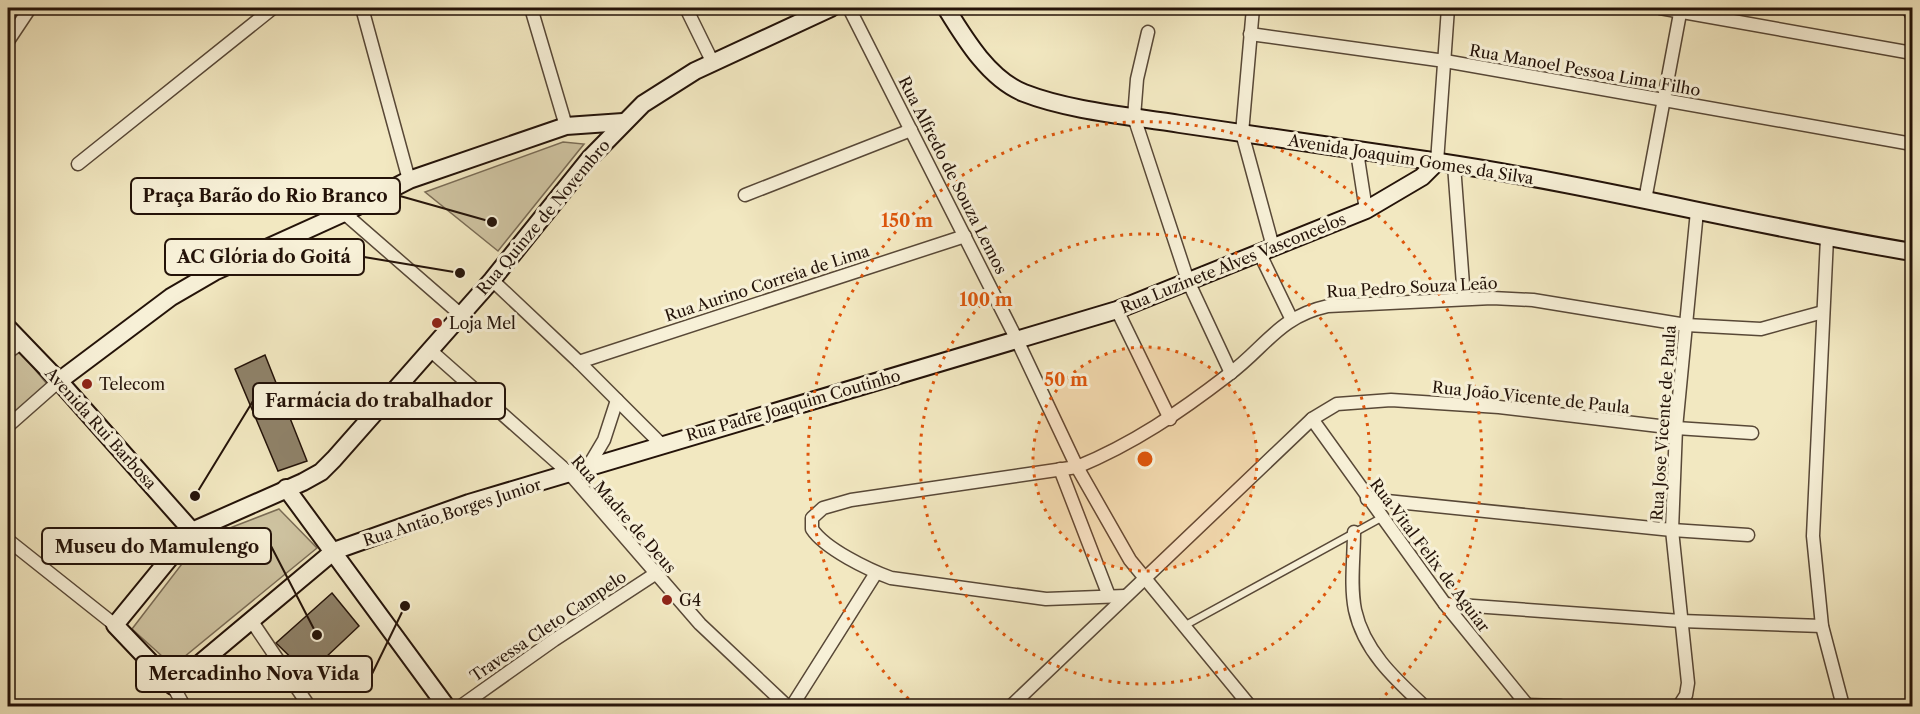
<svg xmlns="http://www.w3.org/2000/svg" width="1920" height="714" font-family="'Libre Caslon Text',serif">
  <rect width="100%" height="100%" fill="#f2e8c1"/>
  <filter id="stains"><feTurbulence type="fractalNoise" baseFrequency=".00333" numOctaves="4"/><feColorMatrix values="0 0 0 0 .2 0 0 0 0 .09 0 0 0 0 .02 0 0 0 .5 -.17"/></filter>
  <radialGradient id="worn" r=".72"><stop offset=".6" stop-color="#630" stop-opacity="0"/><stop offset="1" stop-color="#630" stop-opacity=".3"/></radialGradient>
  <g fill="#cfc4a2" stroke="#7a6c56" stroke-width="1.5">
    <path d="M563,142L584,144L498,251L425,192Z"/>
    <path d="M19,350L47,384L8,418V359Z"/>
    <path d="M279,509L317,548L173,666L132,629L201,539Z"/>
  </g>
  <g fill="#8f8269" stroke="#241309" stroke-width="1.5">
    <path d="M265,355L307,461L278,471L235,369Z"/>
    <path d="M332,593L359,626L308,674L276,643Z"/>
  </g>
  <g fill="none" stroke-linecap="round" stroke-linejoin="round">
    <defs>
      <path id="lane" d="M1184,626L1381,518"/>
      <g id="street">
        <path d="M362,8L409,180"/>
        <path d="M531,8L566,126"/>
        <path d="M686,8L713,63"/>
        <path d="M849,8L1017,340L1077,467L1130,560L1250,706"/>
        <path d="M1253,8L1242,133L1273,247"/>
        <path d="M1660,8L1912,53"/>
        <path d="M1908,8L1912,16"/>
        <path d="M1148,32L1137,79L1134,117L1188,281L1231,373"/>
        <path d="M1250,34L1445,61L1912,144"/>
        <path d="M8,41L30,8"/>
        <path d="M1357,152L1366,210"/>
        <path d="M1437,162L1448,8"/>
        <path d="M78,164L273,8"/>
        <path d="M1454,165L1464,298"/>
        <path d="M745,195L911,130"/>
        <path d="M1645,200L1681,8"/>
        <path d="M344,213L460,314"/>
        <path d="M1827,238L1813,536L1822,626L1843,706"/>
        <path d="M1259,252L1291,318"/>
        <path d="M492,280L579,362L661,444"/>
        <path d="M1117,310L1170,419"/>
        <path d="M430,350L570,474L700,624L787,706"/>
        <path d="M8,352L21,343"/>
        <path d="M579,362L965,236"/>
        <path d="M1312,419L1445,604L1528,706"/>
        <path d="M8,426L59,381"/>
        <path d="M588,467L604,440L617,400"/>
        <path d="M1060,469L1109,596"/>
        <path d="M1367,499L1672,530L1748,535"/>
        <path d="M1354,532C1354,558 1350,585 1355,610C1364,651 1395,679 1424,706"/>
        <path d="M8,540L115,625"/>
        <path d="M1125,596L1046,599L891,578C869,570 825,549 812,529V518L823,508L851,500L1077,467C1133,444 1180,412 1228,375C1266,347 1278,317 1328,306L1492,298L1533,300L1686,325L1761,329L1823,312"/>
        <path d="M1445,604L1681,621L1822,626"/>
        <path d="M251,620L309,706"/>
        <path d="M173,686L184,706"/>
        <path d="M1526,705L1561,706"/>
        <path d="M461,706L554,640L655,574"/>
        <path d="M792,706L876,573"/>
        <path d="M1011,706L1312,419L1337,404L1391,400L1499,407L1676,428L1752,433"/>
        <path d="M1679,706L1686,695L1688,683L1672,530L1676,428L1697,211"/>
      </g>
      <g id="secondary">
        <path d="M831,8L695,71L643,104L590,158L492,280L334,459L321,472L303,482L192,531L115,625L173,686L334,551L469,503L1117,310L1366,210L1422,177L1437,162"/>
        <path d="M946,8C965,39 989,79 1024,93C1070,111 1131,116 1180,124C1266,137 1353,149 1439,162C1598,186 1754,226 1912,252"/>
        <path d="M8,328L59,381L192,531"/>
        <path d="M59,381L171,297L214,272L344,213L409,180L566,126L623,122"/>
        <path d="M286,488L446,706"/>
      </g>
    </defs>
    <use href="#lane" stroke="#584837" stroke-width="9"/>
    <use href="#street" stroke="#584837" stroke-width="15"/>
    <use href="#secondary" stroke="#241309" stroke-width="20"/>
    <use href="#lane" stroke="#f7f0d7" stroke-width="6"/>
    <use href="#street" stroke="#f7f0d7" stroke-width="12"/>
    <use href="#secondary" stroke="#f7f0d7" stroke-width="16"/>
  </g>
  <circle cx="1145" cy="459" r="112" fill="#de560c" fill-opacity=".12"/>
  <g fill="none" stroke="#de560c" stroke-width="3" stroke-dasharray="3 6">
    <circle cx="1145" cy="459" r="112"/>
    <circle cx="1145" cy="459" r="225"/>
    <path d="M915 705A337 337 0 1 1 1375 705"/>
  </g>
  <g fill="#8f2418" stroke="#f7f0d7" stroke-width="2">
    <circle cx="437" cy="323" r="6"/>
    <circle cx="87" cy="384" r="6"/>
    <circle cx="667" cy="600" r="6"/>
  </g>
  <g text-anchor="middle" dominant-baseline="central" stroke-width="6" stroke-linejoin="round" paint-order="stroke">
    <g font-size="16" fill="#241309" stroke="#f7f0d7">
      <text transform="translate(1585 70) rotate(10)">Rua Manoel Pessoa Lima Filho</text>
      <text transform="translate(1411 159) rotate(9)">Avenida Joaquim Gomes da Silva</text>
      <text transform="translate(953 175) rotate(63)">Rua Alfredo de Souza Lemos</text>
      <text transform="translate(543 217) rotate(-50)">Rua Quinze de Novembro</text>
      <text transform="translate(1233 263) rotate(-22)">Rua Luzinete Alves Vasconcelos</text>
      <text transform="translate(767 283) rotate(-18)">Rua Aurino Correia de Lima</text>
      <text transform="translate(1412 287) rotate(-3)">Rua Pedro Souza Leão</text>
      <text transform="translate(1531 397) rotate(6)">Rua João Vicente de Paula</text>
      <text transform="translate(793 405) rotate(-16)">Rua Padre Joaquim Coutinho</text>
      <text transform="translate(1663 423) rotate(-86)">Rua Jose Vicente de Paula</text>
      <text transform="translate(101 428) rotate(48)">Avenida Rui Barbosa</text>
      <text transform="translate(452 512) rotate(-18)">Rua Antão Borges Junior</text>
      <text transform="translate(624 514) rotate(49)">Rua Madre de Deus</text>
      <text transform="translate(1430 555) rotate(53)">Rua Vital Felix de Aguiar</text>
      <text transform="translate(548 626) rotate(-34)">Travessa Cleto Campelo</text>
    </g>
    <g font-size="16" fill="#241309" stroke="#f7f0d7" text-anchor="start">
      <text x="449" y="323">Loja Mel</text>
      <text x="99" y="384">Telecom</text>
      <text x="679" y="600">G4</text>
    </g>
  </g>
  <circle cx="1145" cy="459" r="9" fill="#de560c" stroke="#f7f0d7" stroke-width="3"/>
  <g font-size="18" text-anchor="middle" font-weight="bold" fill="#de560c" stroke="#f7f0d7" stroke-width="6" stroke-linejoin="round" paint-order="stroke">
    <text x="907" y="227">150 m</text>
    <text x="986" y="306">100 m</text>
    <text x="1066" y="386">50 m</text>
  </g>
  <path fill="none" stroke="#241309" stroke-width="2" d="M492 222L400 196M460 273L364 257M195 496L253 401M317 635L271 546M405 606L372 674"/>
  <g fill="#241309" stroke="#f7f0d7" stroke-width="2">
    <circle cx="492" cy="222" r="6"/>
    <circle cx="460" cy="273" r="6"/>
    <circle cx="195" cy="496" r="6"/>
    <circle cx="317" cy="635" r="6"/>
    <circle cx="405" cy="606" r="6"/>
  </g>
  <g fill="#f7f0d7" stroke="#241309" stroke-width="2">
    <rect x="131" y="178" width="269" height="36" rx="6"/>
    <rect x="165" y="239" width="199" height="36" rx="6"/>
    <rect x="253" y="383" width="252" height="36" rx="6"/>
    <rect x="42" y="528" width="229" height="36" rx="6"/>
    <rect x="136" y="656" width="236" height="36" rx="6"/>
  </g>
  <g font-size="18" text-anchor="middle" font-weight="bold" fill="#241309">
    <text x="265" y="202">Praça Barão do Rio Branco</text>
    <text x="264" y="263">AC Glória do Goitá</text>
    <text x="379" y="407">Farmácia do trabalhador</text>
    <text x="157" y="553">Museu do Mamulengo</text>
    <text x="254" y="680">Mercadinho Nova Vida</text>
  </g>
  <rect width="1920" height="714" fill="none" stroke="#f2e8c1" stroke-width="30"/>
  <rect x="9" y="9" width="1902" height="696" fill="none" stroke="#241309" stroke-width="3"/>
  <rect x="15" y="15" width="1890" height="684" fill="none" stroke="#241309" stroke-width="1.5"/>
  <rect width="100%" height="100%" filter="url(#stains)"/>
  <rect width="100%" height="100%" fill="url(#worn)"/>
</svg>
